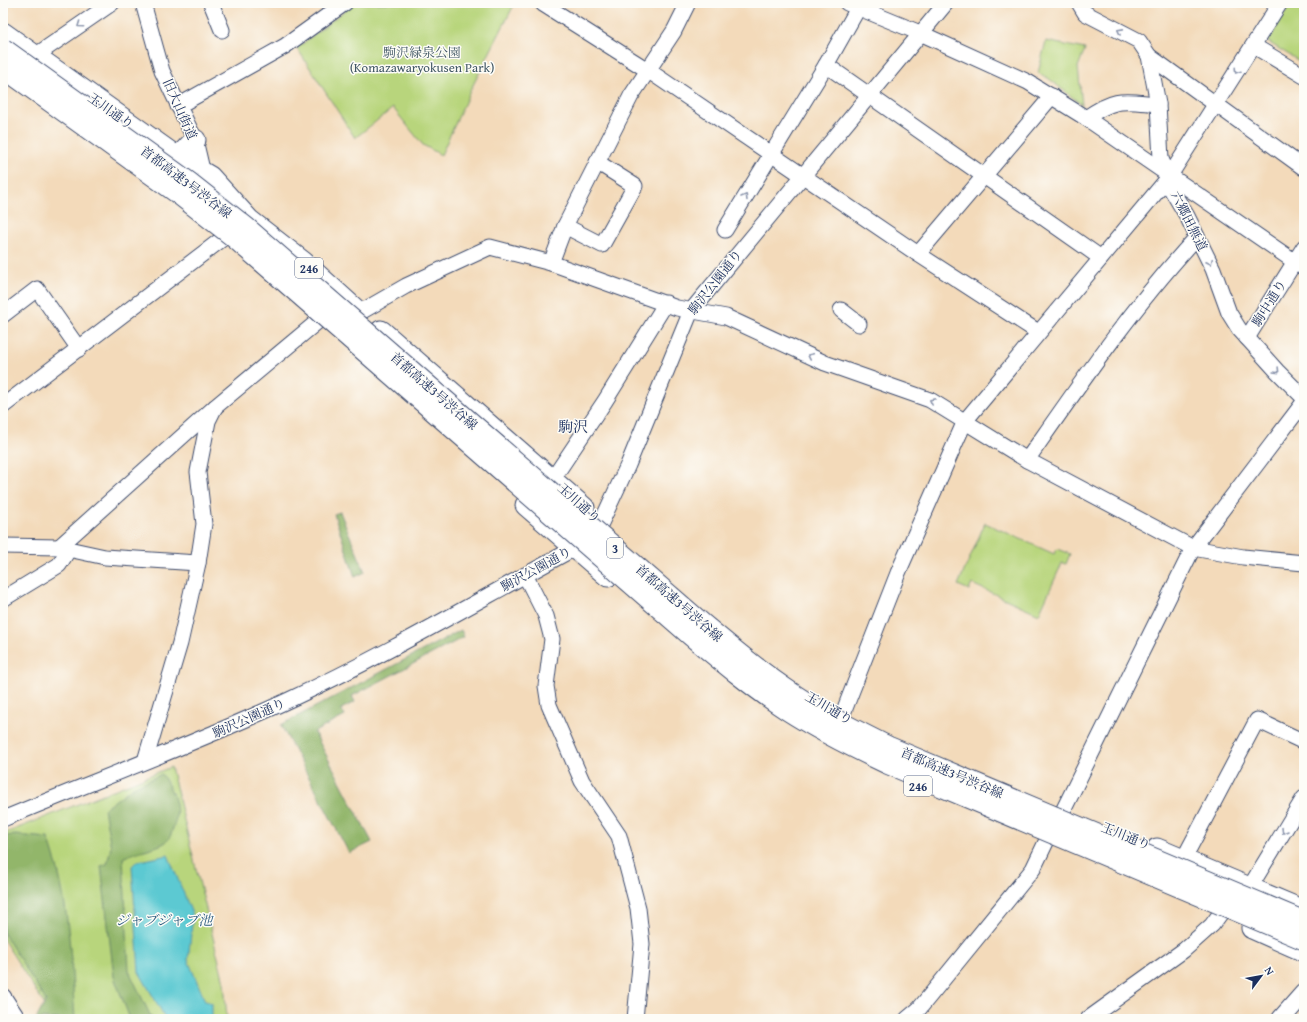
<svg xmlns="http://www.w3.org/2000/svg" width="1307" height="1022" font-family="'Gentium Book Plus','Noto Serif JP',serif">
  <rect width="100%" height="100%" fill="#fdfcf7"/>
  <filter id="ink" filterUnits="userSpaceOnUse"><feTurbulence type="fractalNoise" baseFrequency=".025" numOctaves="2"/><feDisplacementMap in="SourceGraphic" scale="8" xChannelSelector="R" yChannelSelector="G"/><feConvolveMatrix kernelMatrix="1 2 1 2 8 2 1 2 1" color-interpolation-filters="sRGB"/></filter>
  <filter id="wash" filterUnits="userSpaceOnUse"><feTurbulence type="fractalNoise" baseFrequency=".012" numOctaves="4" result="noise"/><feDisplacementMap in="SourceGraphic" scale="16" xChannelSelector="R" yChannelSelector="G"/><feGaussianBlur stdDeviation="0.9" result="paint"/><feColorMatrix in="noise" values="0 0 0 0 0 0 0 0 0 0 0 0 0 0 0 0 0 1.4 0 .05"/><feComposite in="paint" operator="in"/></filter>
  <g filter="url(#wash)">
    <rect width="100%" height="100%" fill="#f3daba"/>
    <g fill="#b8d57b" stroke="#6a826c">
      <path d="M354,3H515L471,89L441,155L423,145L393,108L355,138L297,48Z"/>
      <path d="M1291,3H1304V64L1268,42Z"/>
      <path d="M1046,41L1085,49L1078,67L1082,105L1048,78L1038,73Z"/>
      <path d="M985,523L1054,554L1057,549L1070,554L1066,564L1062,563L1039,614L972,584L969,590L958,585Z"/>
      <path d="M171,767L224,982L227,1019H43L50,1013L3,939V834Z"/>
    </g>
    <g fill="#92b66b" stroke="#567264">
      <path d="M340,512L365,572L355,577L334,514Z"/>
      <path d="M461,630L464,637L352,696L355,702L341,709L345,716L314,732L372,842L349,853L281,725Z"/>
      <path d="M162,774C173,794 182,806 173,828C172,832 170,839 166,842C158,848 135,851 123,858L129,971L152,1019H130L114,977L101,866L107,864L111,847L104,809L133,787Z"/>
      <path d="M16,835L48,838C69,894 71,959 75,1019H36L46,1001L3,932V836Z"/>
    </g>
    <path fill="#5cc9d2" stroke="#3c7c98" d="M168,855L193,916L188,960L205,1001L212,1003V1019H166L139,972L132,866L136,862Z"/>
  </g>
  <g filter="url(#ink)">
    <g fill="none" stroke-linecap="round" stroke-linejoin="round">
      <defs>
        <g id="minor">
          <path d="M143,3L162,71L195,140L204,178"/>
          <path d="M211,3L222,30"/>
          <path d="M847,3L920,33L1028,82L1086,118L1304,268"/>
          <path d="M1079,3L1085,13L1139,41L1149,56L1158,104L1161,159L1169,177L1171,189L1187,216L1213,269L1229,313L1239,329L1277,371L1304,398"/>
          <path d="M543,4L649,71L918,254L1038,332"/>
          <path d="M1254,46L1304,76"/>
          <path d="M35,56L112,3"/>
          <path d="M1149,56L1304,168"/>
          <path d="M826,65L1101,258"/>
          <path d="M178,106L285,46L345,3"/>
          <path d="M1086,118C1116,97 1123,101 1158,104"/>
          <path d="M565,226L602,245L635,186L597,162"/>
          <path d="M725,230L826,65L861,3"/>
          <path d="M918,254L1052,96"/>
          <path d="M551,263L565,226L631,96L674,31L688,3"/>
          <path d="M841,310L859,324"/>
          <path d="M359,313L406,286L490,247L551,263L677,308L726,317L825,363L930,400L1027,460L1193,548L1243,557L1304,563"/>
          <path d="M3,315L37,289L79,349"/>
          <path d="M1247,338L1304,247"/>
          <path d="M3,406L226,236L221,223"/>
          <path d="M1027,460C1080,384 1134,305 1197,237"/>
          <path d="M552,480L605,401L666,303"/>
          <path d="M3,546L59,547L105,557L198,563"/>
          <path d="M59,547L215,407L317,322"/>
          <path d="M525,575L546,616L552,639L546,686L549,705L582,781L619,836L638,908L642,944L635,1019"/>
          <path d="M3,599L59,565L69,549"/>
          <path d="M842,716L898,573L965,421L1169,177L1280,3"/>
          <path d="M145,761L180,643L198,563L204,524L198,472L208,421L215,407"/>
          <path d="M1063,811L1193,548L1304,402"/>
          <path d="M3,819C99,779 197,743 291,699C388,654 480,599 575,548L601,523L628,465L691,311L946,3"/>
          <path d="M1183,860L1257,720L1304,742"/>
          <path d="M1250,887L1304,798"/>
          <path d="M3,996L18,1019"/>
          <path d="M907,1019L919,1009L1033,869L1047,840"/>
          <path d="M1088,1019L1184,950L1212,925L1220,914"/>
        </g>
        <path id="major" d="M1281,1019L1304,993"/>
        <g id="highway">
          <path d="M3,33L178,158L210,177L249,220L303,262L357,311"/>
          <path d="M178,158L195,140"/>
          <path d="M381,331L584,508"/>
          <path d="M526,505L608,576"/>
          <path d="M1157,849L1304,911"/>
          <path d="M1252,928L1304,951"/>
        </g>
      </defs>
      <use href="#minor" stroke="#3b496c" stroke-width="17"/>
      <use href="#major" stroke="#3b496c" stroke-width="20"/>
      <use href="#highway" stroke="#3b496c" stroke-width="23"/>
      <use href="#minor" stroke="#fff" stroke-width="15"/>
      <use href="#major" stroke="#fff" stroke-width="18"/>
      <use href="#highway" stroke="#fff" stroke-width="21"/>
      <defs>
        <g id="highway-bridge">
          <path d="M3,49L188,182L245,227L702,624C732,649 762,674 794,695C824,715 856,731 888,747L1304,922"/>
          <path d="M3,67L178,193L233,236L691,635C722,661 753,687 788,710C819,730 853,747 887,763L1304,939"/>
        </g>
      </defs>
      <use href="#highway-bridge" stroke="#3b496c" stroke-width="23" stroke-linecap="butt"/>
      <use href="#highway-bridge" stroke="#fff" stroke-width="21"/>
    </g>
    <defs><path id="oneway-chevron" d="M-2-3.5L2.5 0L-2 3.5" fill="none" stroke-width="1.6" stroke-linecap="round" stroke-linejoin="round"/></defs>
    <g stroke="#8d97ae">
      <use href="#oneway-chevron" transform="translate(80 25) rotate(145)"/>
      <use href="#oneway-chevron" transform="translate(1120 31) rotate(-152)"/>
      <use href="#oneway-chevron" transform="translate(1237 71) rotate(124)"/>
      <use href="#oneway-chevron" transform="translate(745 197) rotate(-59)"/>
      <use href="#oneway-chevron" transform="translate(1210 262) rotate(64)"/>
      <use href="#oneway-chevron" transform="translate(810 356) rotate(-155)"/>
      <use href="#oneway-chevron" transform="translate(1277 371) rotate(46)"/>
      <use href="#oneway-chevron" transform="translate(932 401) rotate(-153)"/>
      <use href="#oneway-chevron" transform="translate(1284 831) rotate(121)"/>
    </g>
  </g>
  <g text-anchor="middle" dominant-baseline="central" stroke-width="3" stroke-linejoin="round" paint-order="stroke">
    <g fill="#fdfcf7" stroke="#5f6c8c" stroke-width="1">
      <rect x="295" y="258" width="28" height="20" rx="3"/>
      <rect x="607" y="538" width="16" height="20" rx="3"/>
      <rect x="904" y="776" width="28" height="20" rx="3"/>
    </g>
    <g font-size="12" font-weight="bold" fill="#1b2f5e">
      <text x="309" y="268">246</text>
      <text x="615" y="548">3</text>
      <text x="918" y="786">246</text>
    </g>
    <g font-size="13" fill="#425865" stroke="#fdfcf7">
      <text x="422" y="52">駒沢緑泉公園<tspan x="422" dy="15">(Komazawaryokusen Park)</tspan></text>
    </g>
    <g font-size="13" fill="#1b2f5e" stroke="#fdfcf7">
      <text transform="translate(180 109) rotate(66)">旧大山街道</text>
      <text transform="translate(111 111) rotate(35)">玉川通り</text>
      <text transform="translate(186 182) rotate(37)">首都高速3号渋谷線</text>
      <text transform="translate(1189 221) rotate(63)">六郷田無道</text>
      <text transform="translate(715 282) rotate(-52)">駒沢公園通り</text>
      <text transform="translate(1269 303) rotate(-58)">駒中通り</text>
      <text transform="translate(434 391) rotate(41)">首都高速3号渋谷線</text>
      <text transform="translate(579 503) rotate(42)">玉川通り</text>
      <text transform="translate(536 569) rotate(-29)">駒沢公園通り</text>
      <text transform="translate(679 603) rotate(41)">首都高速3号渋谷線</text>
      <text transform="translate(829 708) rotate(30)">玉川通り</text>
      <text transform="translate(249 718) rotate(-24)">駒沢公園通り</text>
      <text transform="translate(952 773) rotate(23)">首都高速3号渋谷線</text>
      <text transform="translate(1126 836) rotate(22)">玉川通り</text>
    </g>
    <g font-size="14" font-style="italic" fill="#2e5d81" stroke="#fdfcf7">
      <text x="164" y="920">ジャブジャブ池</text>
    </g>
    <g font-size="15" fill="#1b2f5e" stroke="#fdfcf7">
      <text x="573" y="426">駒沢</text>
    </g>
  </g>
  <rect width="1307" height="1022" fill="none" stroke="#fdfcf7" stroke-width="16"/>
  <g transform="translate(1261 976) rotate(58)" stroke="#fdfcf7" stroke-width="3" paint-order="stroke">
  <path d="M0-3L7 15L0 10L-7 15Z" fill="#1b2f5e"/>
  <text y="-6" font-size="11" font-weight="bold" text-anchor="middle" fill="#1b2f5e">N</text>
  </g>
</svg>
